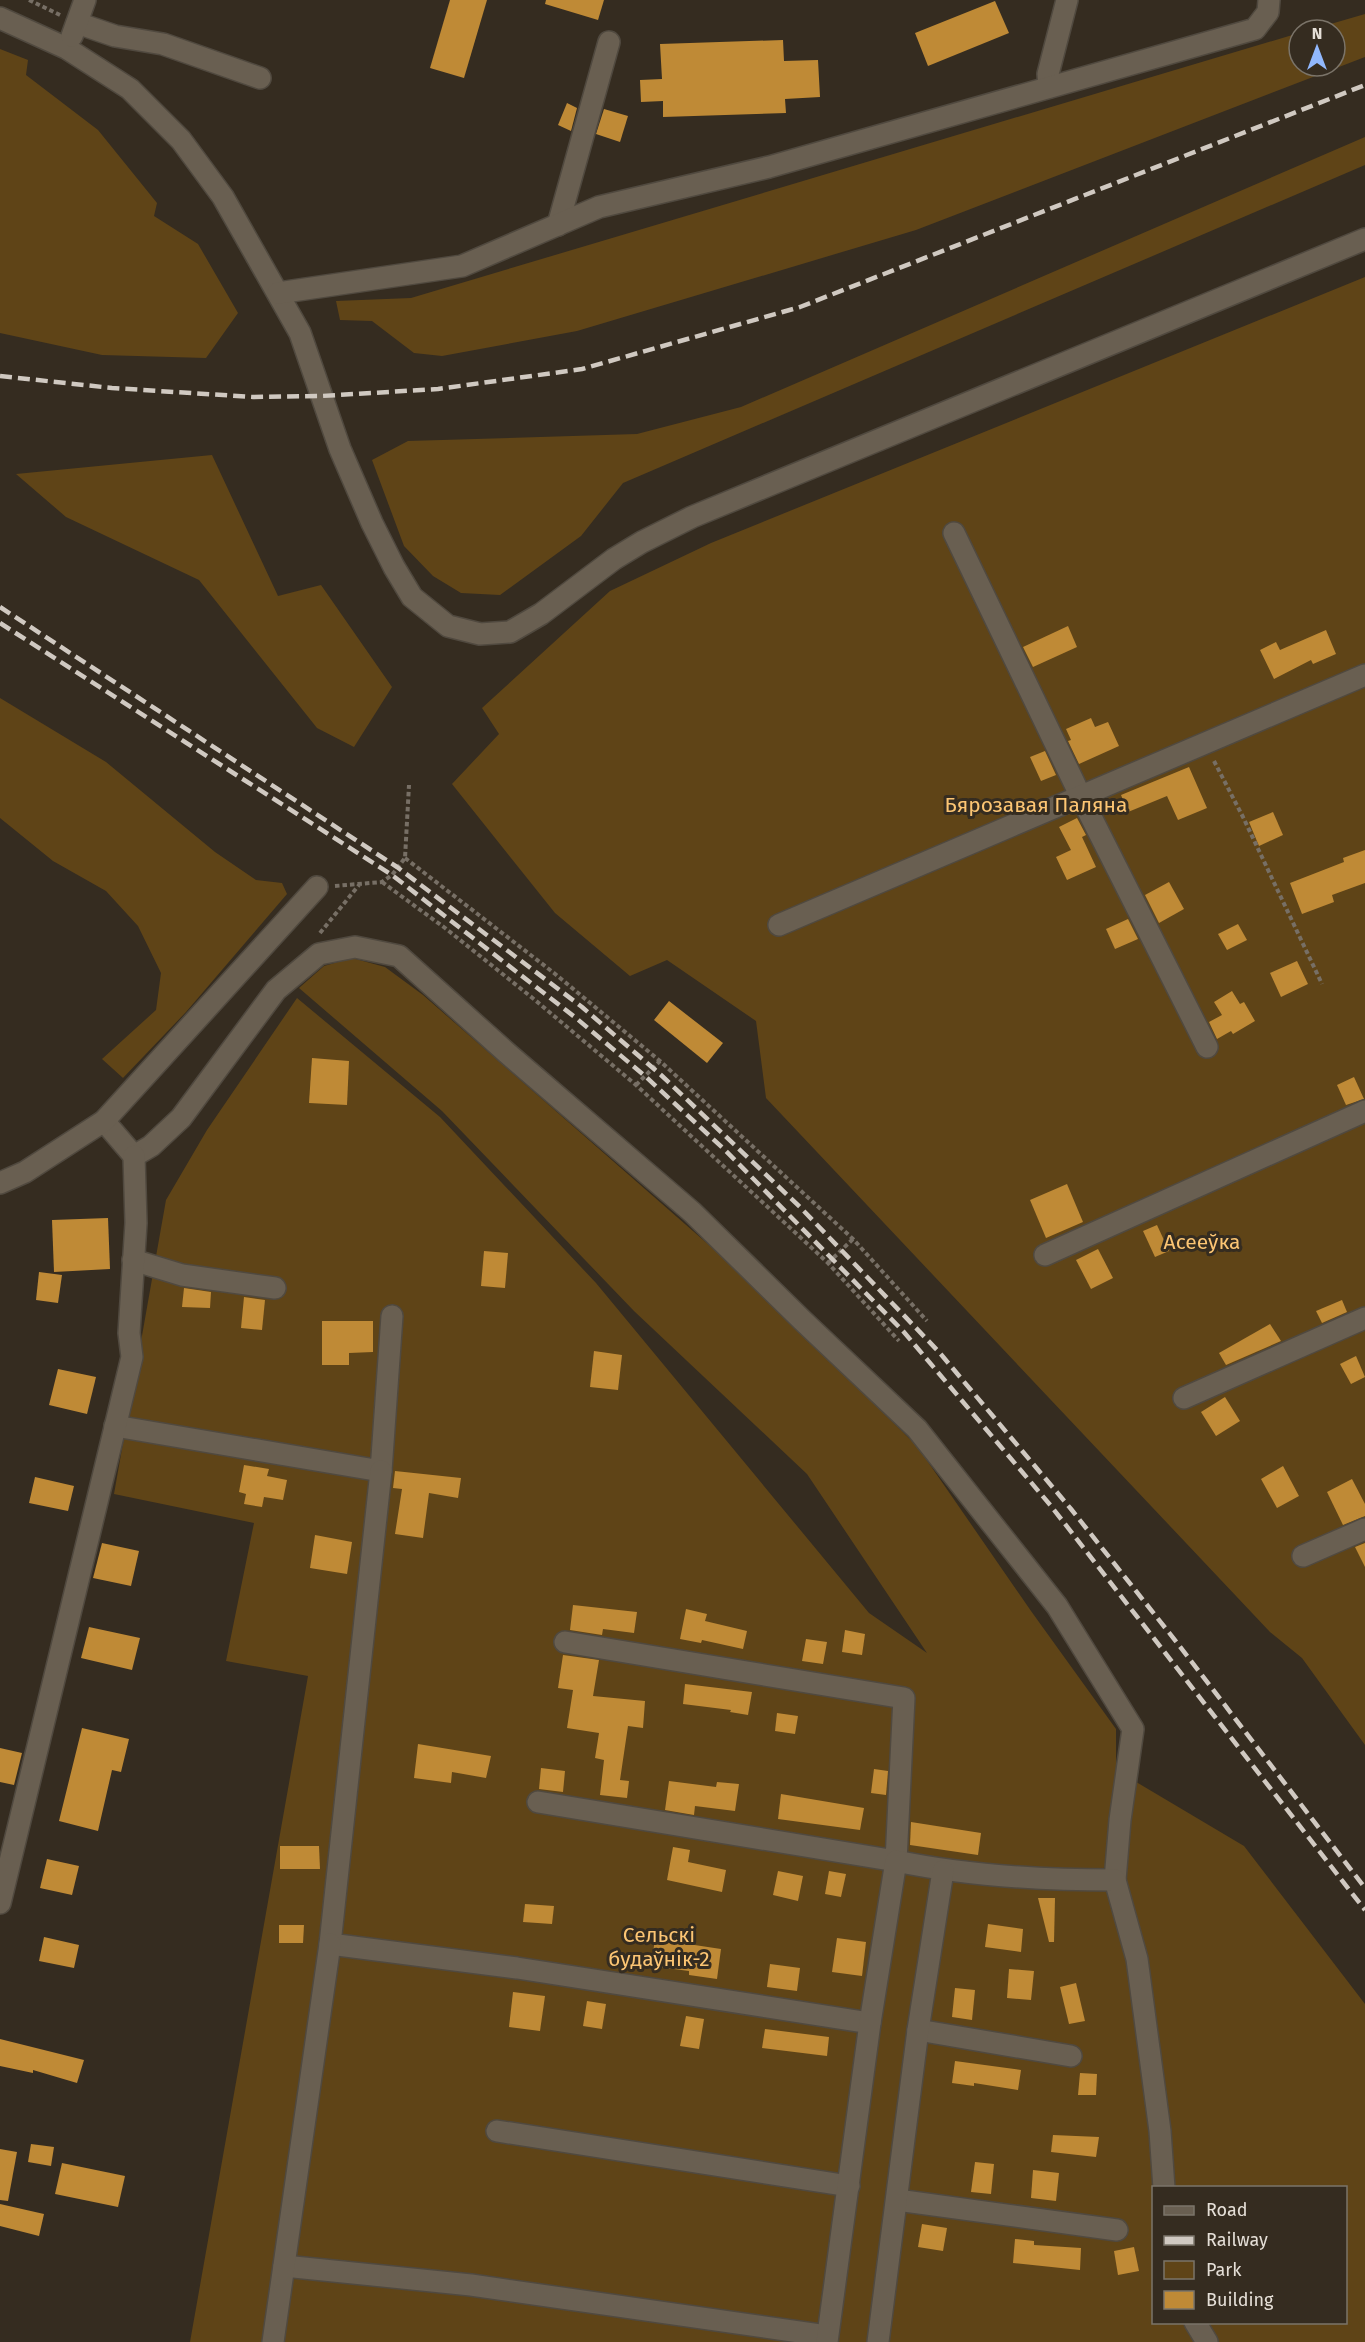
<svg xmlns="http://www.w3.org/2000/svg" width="1365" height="2342" font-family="'Fira Sans',sans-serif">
  <rect width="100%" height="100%" fill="#352c20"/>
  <g fill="#5f4417" fill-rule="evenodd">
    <path d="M1365,14V57L916,230L577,331L442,356L414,353L372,321L340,320L336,301L411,298L1299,33V66H1335V30H1310Z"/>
    <path d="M0,49L28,60L26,75L98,130L157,203L154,216L198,244L238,313L206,358L102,355L0,333Z"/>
    <path d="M1365,137V165L623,483L581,536L500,595L461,593L433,576L404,546L372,460L408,441L637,434L741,407Z"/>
    <path d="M1365,277V1745L1302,1658L1270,1632L766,1098L756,1021L667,960L630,976L555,913L452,784L499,734L482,708L610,591L711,543Z"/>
    <path d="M212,455L278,596L321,585L392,687L354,747L317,728L199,580L66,517L16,474Z"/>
    <path d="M0,698L106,762L215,852L256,880L282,883L287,894L186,1012L123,1078L102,1059L156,1010L161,973L138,926L106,891L53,861L0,818Z"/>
    <path d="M352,958L385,967L423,995L741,1273L917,1446L1031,1611L1116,1729V1770L1244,1846L1365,2004V2342H190L308,1676L226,1661L254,1523L114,1494L166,1200L207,1130L297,998L440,1117L596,1283L869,1613L927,1653L807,1474L634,1311L442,1111L299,988L324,966ZM1154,2188H1346V2322H1154Z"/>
  </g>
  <g fill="#bf8a36">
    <path d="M450,0H487L464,78L430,68Z"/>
    <path d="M546,0H604L598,20L545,4Z"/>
    <path d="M995,1L1009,33L928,66L915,33Z"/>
    <path d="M783,40L784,61L818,60L820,97L785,99L786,113L663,117V101L641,102L640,80L662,79L660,44Z"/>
    <path d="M567,103L577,108L571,131L558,125Z"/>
    <path d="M604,109L628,116L620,142L596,134Z"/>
    <path d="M1068,626L1077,647L1033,667L1023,647Z"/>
    <path d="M1326,630L1336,654L1313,664L1311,660L1274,679L1260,650L1276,642L1280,650Z"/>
    <path d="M1091,718L1095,727L1108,722L1119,746L1079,764L1068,741L1071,740L1066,729Z"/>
    <path d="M1045,751L1056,775L1041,781L1030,757Z"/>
    <path d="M1189,767L1207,808L1178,820L1167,796L1128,812L1121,795Z"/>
    <path d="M1273,812L1283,835L1259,846L1249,822Z"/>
    <path d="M1077,818L1086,835L1082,837L1096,867L1067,880L1056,857L1071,850L1059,827Z"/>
    <path d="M1365,850V883L1332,895L1334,902L1302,914L1290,883L1344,862L1343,858Z"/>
    <path d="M1169,882L1184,909L1159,923L1145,895Z"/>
    <path d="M1128,919L1138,939L1115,949L1106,929Z"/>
    <path d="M1238,924L1247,940L1227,950L1218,934Z"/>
    <path d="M1297,961L1308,984L1281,997L1270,973Z"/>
    <path d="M1232,991L1240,1004L1244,1002L1255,1021L1233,1034L1231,1031L1217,1039L1209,1022L1222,1015L1214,1002Z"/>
    <path d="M669,1001L723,1043L707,1063L654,1020Z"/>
    <path d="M312,1058L349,1061L347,1105L309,1103Z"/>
    <path d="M1354,1077L1364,1099L1346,1105L1337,1085Z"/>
    <path d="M1067,1184L1083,1222L1046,1238L1030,1200Z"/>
    <path d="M108,1218L110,1269L54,1272L52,1220Z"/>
    <path d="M1157,1225L1169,1251L1155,1257L1143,1231Z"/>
    <path d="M1098,1249L1113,1278L1091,1289L1076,1260Z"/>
    <path d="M484,1251L508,1253L505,1288L481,1286Z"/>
    <path d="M39,1272L62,1275L58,1303L36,1300Z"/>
    <path d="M184,1288L211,1292L210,1308L182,1307Z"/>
    <path d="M244,1297L265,1300L262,1330L241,1328Z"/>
    <path d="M1342,1300L1347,1312L1322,1323L1316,1311Z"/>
    <path d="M322,1321H373V1352L349,1353V1365H322Z"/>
    <path d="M1270,1324L1281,1341L1226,1365L1219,1353Z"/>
    <path d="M594,1351L622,1355L618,1390L590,1387Z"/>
    <path d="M1356,1356L1365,1377L1351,1384L1340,1364Z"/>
    <path d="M58,1369L96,1377L87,1414L49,1405Z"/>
    <path d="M1225,1397L1240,1421L1216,1436L1201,1412Z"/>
    <path d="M244,1465L269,1469L267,1476L287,1480L283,1500L264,1497L262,1507L244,1504L246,1494L239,1492Z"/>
    <path d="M1283,1466L1299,1496L1277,1508L1261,1479Z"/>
    <path d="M395,1471L461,1478L458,1498L429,1493L423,1538L395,1534L402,1489L393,1488Z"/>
    <path d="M35,1477L74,1486L68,1511L29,1503Z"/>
    <path d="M1352,1479L1365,1504V1516L1343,1525L1327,1492Z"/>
    <path d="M315,1535L352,1542L347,1574L310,1568Z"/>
    <path d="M102,1543L139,1551L131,1586L93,1578Z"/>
    <path d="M1365,1543V1567L1355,1547Z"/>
    <path d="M573,1605L637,1612L634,1633L603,1629L602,1635L570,1630Z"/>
    <path d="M686,1609L707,1614L705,1621L747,1631L743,1649L702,1640L701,1643L680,1639Z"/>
    <path d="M89,1627L140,1638L132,1670L81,1658Z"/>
    <path d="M845,1630L865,1634L862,1655L842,1652Z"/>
    <path d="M806,1639L827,1642L823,1664L802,1661Z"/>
    <path d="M563,1655L599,1660L593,1696L645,1701L643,1728L628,1726L620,1780L629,1781L627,1798L600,1795L604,1760L595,1758L599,1733L567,1728L573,1690L558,1688Z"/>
    <path d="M685,1684L752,1692L748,1715L730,1712L731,1710L683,1704Z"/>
    <path d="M777,1713L798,1716L795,1734L775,1731Z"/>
    <path d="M82,1728L129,1739L121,1772L112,1770L98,1831L59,1821Z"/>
    <path d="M418,1744L491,1756L486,1778L452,1772L451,1783L414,1778Z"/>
    <path d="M0,1748L22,1753L14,1785L0,1782Z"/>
    <path d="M541,1768L565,1771L563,1792L539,1789Z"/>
    <path d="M874,1769L888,1771L886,1795L871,1793Z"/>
    <path d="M669,1781L716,1787L717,1782L739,1784L735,1811L695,1806L694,1815L665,1810Z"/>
    <path d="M781,1794L864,1808L860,1830L778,1819Z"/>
    <path d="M911,1822L981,1833L978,1855L910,1845Z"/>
    <path d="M280,1846H319L320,1869H280Z"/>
    <path d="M673,1847L690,1850L688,1862L726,1870L722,1892L667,1880Z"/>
    <path d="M47,1859L79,1866L72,1895L40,1888Z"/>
    <path d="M778,1871L803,1876L798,1901L773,1895Z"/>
    <path d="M829,1871L846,1874L841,1897L825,1894Z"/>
    <path d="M1038,1898H1055L1054,1942H1049Z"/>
    <path d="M525,1904L554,1906L552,1924L523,1922Z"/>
    <path d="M988,1924L1023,1929L1021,1952L985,1947Z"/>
    <path d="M279,1925H304L303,1943H279Z"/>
    <path d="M44,1937L79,1945L74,1968L39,1961Z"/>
    <path d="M837,1938L866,1942L862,1976L832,1972Z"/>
    <path d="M655,1939L721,1949L717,1979L689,1975V1971L651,1966Z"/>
    <path d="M770,1964L800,1968L797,1991L767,1987Z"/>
    <path d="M1009,1969L1034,1971L1031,2000L1007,1998Z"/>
    <path d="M1076,1983L1085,2021L1069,2024L1060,1987Z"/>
    <path d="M955,1988L975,1990L972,2020L952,2017Z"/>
    <path d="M513,1992L545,1996L540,2031L509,2027Z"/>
    <path d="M587,2001L606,2004L602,2029L583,2026Z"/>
    <path d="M686,2016L704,2019L699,2049L680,2046Z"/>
    <path d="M765,2029L829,2037L827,2056L762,2048Z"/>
    <path d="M0,2039L84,2060L77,2083L33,2070V2073L0,2066Z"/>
    <path d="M955,2061L1021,2070L1018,2090L974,2083V2086L952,2083Z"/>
    <path d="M1080,2073L1097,2074L1096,2095H1078Z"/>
    <path d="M1053,2135L1099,2137L1096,2157L1051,2152Z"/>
    <path d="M31,2144L54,2147L51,2166L28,2162Z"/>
    <path d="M0,2149L17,2152L8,2201L0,2200Z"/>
    <path d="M975,2162L994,2164L991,2194L971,2192Z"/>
    <path d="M62,2163L125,2176L118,2207L55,2194Z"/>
    <path d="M1033,2170L1059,2173L1056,2201L1031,2198Z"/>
    <path d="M0,2204L44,2214L39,2236L0,2226Z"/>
    <path d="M922,2224L947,2228L943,2251L918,2247Z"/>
    <path d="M1015,2239L1034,2241V2245L1081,2248L1080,2270L1013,2263Z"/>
    <path d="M1134,2247L1139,2271L1118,2275L1114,2251Z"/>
  </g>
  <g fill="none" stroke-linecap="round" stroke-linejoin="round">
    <defs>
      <g id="minor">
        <path d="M0,18L66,48L130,89L181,140L223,197L300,333L340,449L372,523L394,567L412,597L448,626L480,634L510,632L541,614L614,559L642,542L692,517L1365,239"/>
        <path d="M77,23L115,36L163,44L260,78"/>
        <path d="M72,36L85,0"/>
        <path d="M1049,87L1048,74L1067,0"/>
        <path d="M558,225L609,42"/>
        <path d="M278,293L462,266L599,207L769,167L1255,29L1268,12L1269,0"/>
        <path d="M954,533L1081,797L1207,1047"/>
        <path d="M779,925L1365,675"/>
        <path d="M104,1121L134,1156L151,1146L181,1118L276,990L319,954L355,947L399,956L507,1053L692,1212L802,1320L917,1429L1057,1606L1133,1729L1120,1820L1115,1880"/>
        <path d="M0,1183L25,1172L104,1121L317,887"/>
        <path d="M1045,1255L1365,1111"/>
        <path d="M133,1260L182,1275L275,1288"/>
        <path d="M1184,1398L1365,1318"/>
        <path d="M115,1426L381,1471L392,1316"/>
        <path d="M381,1471L330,1944L517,1968L870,2023"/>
        <path d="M1303,1556L1365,1529"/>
        <path d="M538,1802L896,1861L904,1698L565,1642"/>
        <path d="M0,1903L132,1357L129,1333L136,1223L134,1156"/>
        <path d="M918,2030L1071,2056"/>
        <path d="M497,2131L849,2186"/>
        <path d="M897,2200L1117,2230"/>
        <path d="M284,2266L471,2285L827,2336"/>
        <path d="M1195,2322L1207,2342"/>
        <path d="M273,2342L330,1944"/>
        <path d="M827,2342L870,2023L896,1861C968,1876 1041,1880 1115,1880L1137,1959L1160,2131L1164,2188"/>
        <path d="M878,2342L918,2030L943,1871"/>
      </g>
    </defs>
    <use href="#minor" stroke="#50493f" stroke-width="24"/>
    <g stroke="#776f65" stroke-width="4" stroke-dasharray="4.5 3" stroke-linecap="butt">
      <path d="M29,0L60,15"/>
      <path d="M1214,761L1243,817L1322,984"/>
      <path d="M405,858L554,973L660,1061L853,1239L927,1321"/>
      <path d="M382,882L445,928L535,1000L636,1085L828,1263L899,1341"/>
      <path d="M335,886L382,882L392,875L405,858L409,785"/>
      <path d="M320,933L359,885"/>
      <path d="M636,1085L660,1061"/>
      <path d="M828,1263L853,1239"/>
    </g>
    <use href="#minor" stroke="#695f51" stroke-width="21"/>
    <g stroke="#d0c9c1" stroke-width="4.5" stroke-dasharray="12 6" stroke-linecap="butt">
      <path d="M0,376L112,388L253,397L321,396L438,389L582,369L800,307L1365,85"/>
      <path d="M0,607L397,867L582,1007L661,1075L800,1207L939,1352L1071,1509L1178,1644L1365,1888"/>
      <path d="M0,623L392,875L576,1018L645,1076L726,1151L903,1331L1051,1506L1365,1910"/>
    </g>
  </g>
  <g text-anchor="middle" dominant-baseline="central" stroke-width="6" stroke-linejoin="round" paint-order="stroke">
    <g font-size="21" fill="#fcc573" stroke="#352c20">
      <text x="1036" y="805">Бярозавая Паляна</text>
      <text x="1202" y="1242">Асееўка</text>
      <text x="659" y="1935">Сельскі<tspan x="659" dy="24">будаўнік-2</tspan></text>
    </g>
  </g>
  <rect x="1152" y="2186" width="195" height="138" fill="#352c20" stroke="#7b7469" stroke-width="1.5"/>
  <rect x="1164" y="2206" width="30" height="9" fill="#695f51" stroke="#7b7469" stroke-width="1.5"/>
  <text x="1206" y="2216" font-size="18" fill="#e5dfd7">Road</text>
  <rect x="1164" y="2236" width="30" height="9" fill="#d0c9c1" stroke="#7b7469" stroke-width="1.5"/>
  <text x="1206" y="2246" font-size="18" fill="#e5dfd7">Railway</text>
  <rect x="1164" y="2261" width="30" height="18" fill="#5f4417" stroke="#7b7469" stroke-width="1.5"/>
  <text x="1206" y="2276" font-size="18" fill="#e5dfd7">Park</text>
  <rect x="1164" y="2291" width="30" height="18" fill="#bf8a36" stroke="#7b7469" stroke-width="1.5"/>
  <text x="1206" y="2306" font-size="18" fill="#e5dfd7">Building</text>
  <g transform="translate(1317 48)"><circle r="28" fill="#352c20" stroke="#7b7469" stroke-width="1.5"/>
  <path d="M0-4.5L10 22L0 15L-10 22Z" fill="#91b8fd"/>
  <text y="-9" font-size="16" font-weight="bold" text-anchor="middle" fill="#e5dfd7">N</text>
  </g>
</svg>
